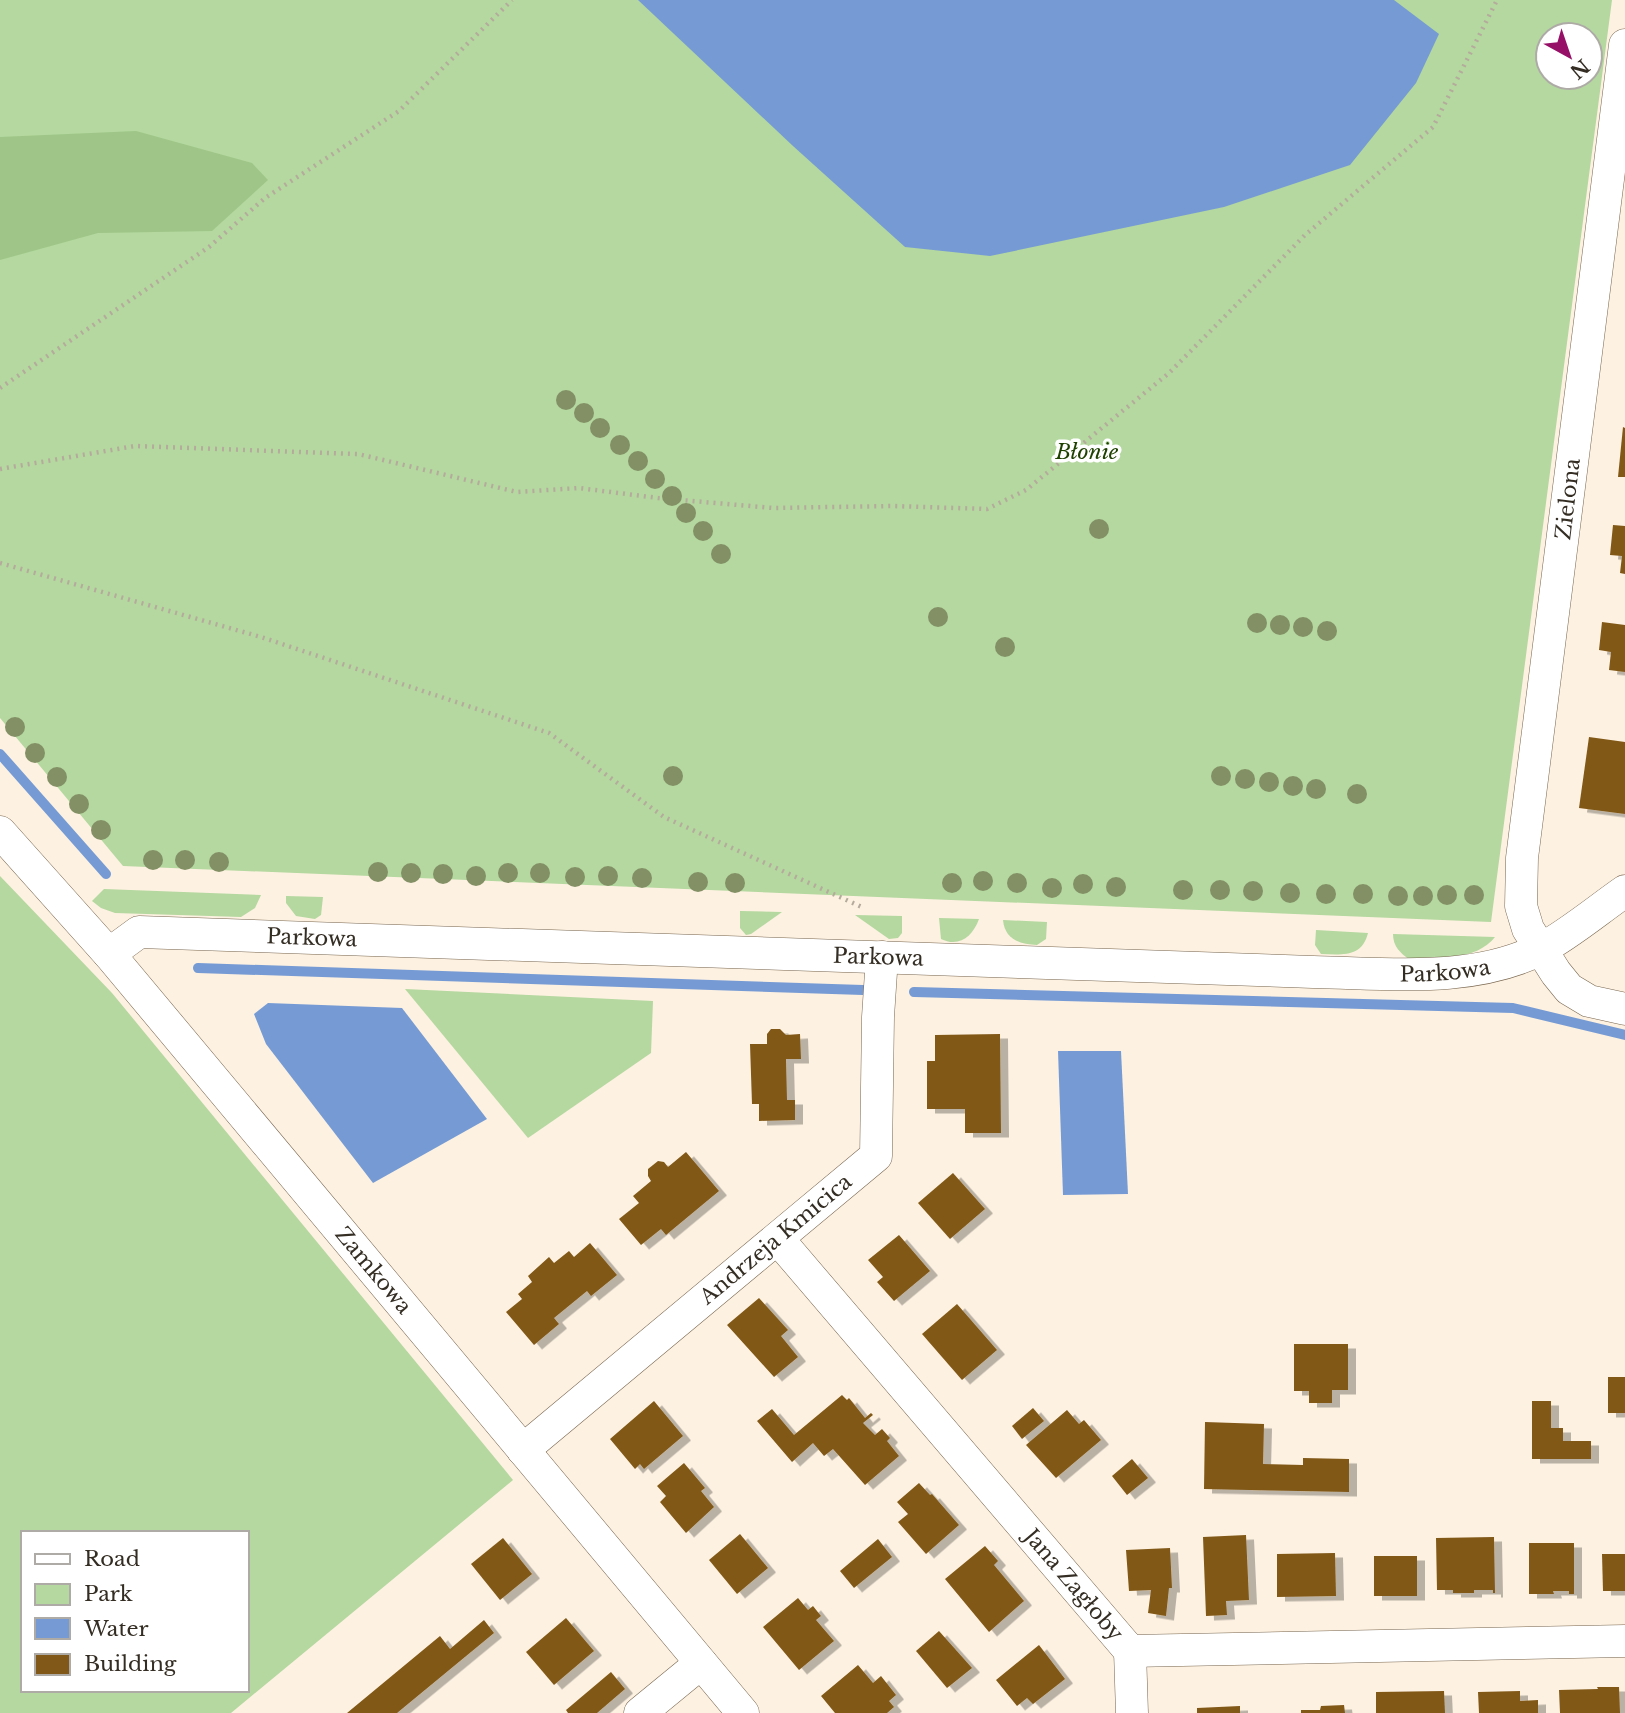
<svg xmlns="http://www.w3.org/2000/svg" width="1625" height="1713" font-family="'Libre Baskerville',serif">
  <defs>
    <filter id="shadow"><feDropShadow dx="8" dy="4.5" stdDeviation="0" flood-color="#0004"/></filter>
  </defs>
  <rect width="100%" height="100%" fill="#fdf1e1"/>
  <g fill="#b4d89f" fill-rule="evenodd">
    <path d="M0,0H1612L1491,922L123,866L0,718ZM1548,35H1590V77H1548Z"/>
    <path d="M0,876L112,993L513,1480L231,1713H0ZM23,1533H247V1690H23Z"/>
    <path d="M104,889L261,895L255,908L241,917L115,913L101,908L92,901Z"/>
    <path d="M286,896L323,897L321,915L315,919L296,916L286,903Z"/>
    <path d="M740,911L782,912L751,934L746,935L740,928Z"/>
    <path d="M855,915L902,916V933L898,938L889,939Z"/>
    <path d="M939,918L979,919C973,936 959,948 941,939Z"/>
    <path d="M1003,920L1047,922L1046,939L1037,945C1020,944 1005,940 1003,920Z"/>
    <path d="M1316,930L1368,933C1362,957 1343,955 1321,954L1315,945Z"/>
    <path d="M1393,934L1495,937C1476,961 1438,958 1410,960C1400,953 1393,946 1393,934Z"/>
    <path d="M405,989L653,1001L651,1053L528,1138Z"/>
  </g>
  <path fill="#9fc688" d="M136,131L252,163L268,180L212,231L98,233L0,260V137Z"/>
  <g fill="#769bd4">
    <path d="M638,0H1394L1439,34L1416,83L1350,165L1224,207L990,256L905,247L793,146Z"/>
    <path d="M268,1003L402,1008L487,1119L373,1183L266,1044L254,1014Z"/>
    <path d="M1058,1051H1121L1128,1194L1063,1195Z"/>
  </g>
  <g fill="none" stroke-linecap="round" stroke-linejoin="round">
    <g stroke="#769bd4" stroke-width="10">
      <path d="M0,754L106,874"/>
      <path d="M198,968L863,990"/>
      <path d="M914,992L1513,1008L1625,1035"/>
    </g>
  </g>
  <g fill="#815817" filter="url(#shadow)">
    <path d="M1623,427L1625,428V477H1618Z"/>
    <path d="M1613,525L1625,526V574L1620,573L1622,556L1610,555Z"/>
    <path d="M1602,622L1625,625V672L1609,670L1611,652L1599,650Z"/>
    <path d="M1589,737L1625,742V814L1579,808Z"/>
    <path d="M771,1029H780L786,1035L800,1034L801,1059H786L787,1100H795V1120L759,1121V1104H752L750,1044H767V1034Z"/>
    <path d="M1000,1034L1001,1133H965V1109H927V1061H935V1035Z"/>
    <path d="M686,1152L719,1191L666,1235L661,1229L641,1245L619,1219L639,1203L633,1196L651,1181L648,1176V1169L658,1161L664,1162L668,1167Z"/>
    <path d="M953,1173L985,1209L950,1239L918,1203Z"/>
    <path d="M899,1235L930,1271L894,1301L877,1282L883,1277L868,1260Z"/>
    <path d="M590,1243L617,1275L591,1296L587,1291L554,1318L559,1324L534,1345L506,1312L522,1299L518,1294L532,1282L528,1276L549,1257L554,1263L569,1251L574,1257Z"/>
    <path d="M759,1298L788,1330L781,1336L798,1357L774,1377L727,1325Z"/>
    <path d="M957,1304L997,1350L962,1380L922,1334Z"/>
    <path d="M1294,1344H1348V1390H1332V1403H1309V1391H1294Z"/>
    <rect x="1608" y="1377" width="17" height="36"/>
    <path d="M842,1395L847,1400L849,1398L865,1418L871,1413L873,1415L863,1423L875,1435L882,1429L890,1438L887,1441L899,1456L865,1485L833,1449L824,1456L813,1443L792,1462L757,1421L772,1409L794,1435Z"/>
    <path d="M654,1401L683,1436L644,1469L640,1464L635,1469L610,1439Z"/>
    <path d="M1532,1401H1551V1428H1563V1441H1591V1459H1532Z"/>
    <path d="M1033,1408L1044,1421L1022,1439L1012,1426Z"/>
    <path d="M1067,1410L1079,1424L1084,1420L1101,1440L1056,1478L1026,1445Z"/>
    <path d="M1205,1422L1264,1424L1263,1464L1303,1465V1458L1349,1459V1492L1204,1489Z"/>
    <path d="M1132,1459L1148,1478L1127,1495L1112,1476Z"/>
    <path d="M684,1463L705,1488L701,1491L714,1507L686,1533L660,1502L666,1496L657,1486Z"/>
    <path d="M919,1483L930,1495L932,1494L959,1525L926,1554L898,1522L908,1514L897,1502Z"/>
    <path d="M740,1534L768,1568L737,1594L709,1560Z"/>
    <path d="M1246,1535L1249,1600L1226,1601L1227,1615L1206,1616L1203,1537Z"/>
    <path d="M1494,1537L1495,1593H1493V1590H1474V1593H1453V1590H1437L1436,1538Z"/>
    <path d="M503,1538L532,1574L500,1600L471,1564Z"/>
    <path d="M878,1539L892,1557L854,1588L840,1571Z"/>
    <path d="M1529,1543H1574V1594H1569V1591H1553L1554,1594H1529Z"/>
    <path d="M985,1546L998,1561L994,1565L1024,1601L989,1632L945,1579Z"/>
    <path d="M1170,1548L1172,1588H1169L1166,1616L1148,1613L1151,1590L1129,1591L1126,1550Z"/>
    <path d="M1335,1553L1336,1596L1277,1597V1554Z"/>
    <path d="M1602,1554H1625V1591H1603Z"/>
    <rect x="1374" y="1556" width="43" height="40"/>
    <path d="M798,1598L808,1610L813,1606L821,1616L816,1620L834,1641L799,1670L763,1627Z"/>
    <path d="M566,1618L594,1651L554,1685L526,1652Z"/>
    <path d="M484,1620L494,1633L397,1713H347L440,1636L450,1649Z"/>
    <path d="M939,1631L972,1668L947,1688L916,1651Z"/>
    <path d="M1039,1645L1065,1679L1033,1704L1027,1698L1017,1706L996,1680Z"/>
    <path d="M858,1665L873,1683L881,1676L896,1695L889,1701L894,1707L887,1713H835L821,1696Z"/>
    <path d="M611,1672L625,1689L597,1713H568L566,1710Z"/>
    <path d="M1597,1687H1619L1620,1713H1560L1559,1690L1598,1689Z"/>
    <path d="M1444,1691L1445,1713H1376V1692Z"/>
    <path d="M1520,1691V1701L1538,1700V1713H1479L1478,1692Z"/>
    <path d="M1344,1705L1345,1713H1301V1710H1320L1321,1706Z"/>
    <path d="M1240,1706V1713H1197V1708Z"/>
  </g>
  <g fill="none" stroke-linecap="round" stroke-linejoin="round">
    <defs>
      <g id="street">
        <path d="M1625,45L1522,858L1521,906L1528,929L1556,973L1569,989L1589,1001L1625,1009"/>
        <path id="s1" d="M0,832L109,954L743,1713"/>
        <path id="s2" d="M109,954L139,932L1313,972C1388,973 1471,984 1541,949C1568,935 1599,909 1625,891"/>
        <path id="s3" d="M778,1239L1130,1651L1625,1641"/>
        <path id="s4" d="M523,1450L876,1156L878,1017L882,957"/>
        <path d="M1130,1651L1132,1713"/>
        <path d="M640,1713L701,1663"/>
      </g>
    </defs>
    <use href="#street" stroke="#78664f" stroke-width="33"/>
    <g stroke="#b5ab9d" stroke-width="4.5" stroke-dasharray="2 5" stroke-linecap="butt">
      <path d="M0,388L209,247L265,198L399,111L512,0"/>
      <path d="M0,469L135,446L358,454L517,492L579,488L658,498L773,508L892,506L987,509L1026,490L1169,373L1305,235L1433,127L1497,0"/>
      <path d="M0,563L261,637L549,733L664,817L864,908"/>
    </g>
    <use href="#street" stroke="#fff" stroke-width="32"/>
  </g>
  <g fill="#839065">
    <circle cx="566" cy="400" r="10"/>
    <circle cx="584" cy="413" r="10"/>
    <circle cx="600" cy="428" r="10"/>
    <circle cx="620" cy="445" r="10"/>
    <circle cx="638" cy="461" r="10"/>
    <circle cx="655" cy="479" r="10"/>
    <circle cx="672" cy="496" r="10"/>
    <circle cx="686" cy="513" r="10"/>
    <circle cx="1099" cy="529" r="10"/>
    <circle cx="703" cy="531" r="10"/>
    <circle cx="721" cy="554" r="10"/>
    <circle cx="938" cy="617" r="10"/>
    <circle cx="1257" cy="623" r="10"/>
    <circle cx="1280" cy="625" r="10"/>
    <circle cx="1303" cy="627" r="10"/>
    <circle cx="1327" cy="631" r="10"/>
    <circle cx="1005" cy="647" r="10"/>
    <circle cx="15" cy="727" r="10"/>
    <circle cx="35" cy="753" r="10"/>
    <circle cx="673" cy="776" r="10"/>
    <circle cx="1221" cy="776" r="10"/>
    <circle cx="57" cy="777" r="10"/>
    <circle cx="1245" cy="779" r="10"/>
    <circle cx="1269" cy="782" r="10"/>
    <circle cx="1293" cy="786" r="10"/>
    <circle cx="1316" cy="789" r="10"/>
    <circle cx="1357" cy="794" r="10"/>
    <circle cx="79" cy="804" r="10"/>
    <circle cx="101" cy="830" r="10"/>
    <circle cx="153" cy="860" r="10"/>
    <circle cx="185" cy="860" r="10"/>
    <circle cx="219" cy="862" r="10"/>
    <circle cx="378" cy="872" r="10"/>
    <circle cx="411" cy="873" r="10"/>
    <circle cx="508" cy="873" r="10"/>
    <circle cx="540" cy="873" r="10"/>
    <circle cx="443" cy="874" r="10"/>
    <circle cx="476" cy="876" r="10"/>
    <circle cx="608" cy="876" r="10"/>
    <circle cx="575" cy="877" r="10"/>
    <circle cx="642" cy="878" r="10"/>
    <circle cx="983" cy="881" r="10"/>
    <circle cx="698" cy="882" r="10"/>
    <circle cx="735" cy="883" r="10"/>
    <circle cx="952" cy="883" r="10"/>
    <circle cx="1017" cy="883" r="10"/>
    <circle cx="1083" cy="884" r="10"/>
    <circle cx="1116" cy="887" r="10"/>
    <circle cx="1052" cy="888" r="10"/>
    <circle cx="1183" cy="890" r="10"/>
    <circle cx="1220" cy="890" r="10"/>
    <circle cx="1253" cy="891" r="10"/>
    <circle cx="1290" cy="893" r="10"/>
    <circle cx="1326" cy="894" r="10"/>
    <circle cx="1363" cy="894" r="10"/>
    <circle cx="1447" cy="895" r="10"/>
    <circle cx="1474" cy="895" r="10"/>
    <circle cx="1398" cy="896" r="10"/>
    <circle cx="1423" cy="896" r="10"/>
  </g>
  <g text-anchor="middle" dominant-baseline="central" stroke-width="7" stroke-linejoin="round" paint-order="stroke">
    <g font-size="21" font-style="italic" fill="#1f4100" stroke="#fff">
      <text x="1087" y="452">Błonie</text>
    </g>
    <g font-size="21" fill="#342d23" stroke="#fff">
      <text transform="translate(1568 499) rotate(-83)">Zielona</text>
      <text stroke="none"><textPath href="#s2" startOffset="210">Parkowa</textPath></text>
      <text stroke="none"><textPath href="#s2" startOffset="777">Parkowa</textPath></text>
      <text stroke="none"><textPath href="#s2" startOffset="1344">Parkowa</textPath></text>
      <text stroke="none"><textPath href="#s4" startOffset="329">Andrzeja Kmicica</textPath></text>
      <text stroke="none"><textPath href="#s1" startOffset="576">Zamkowa</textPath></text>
      <text stroke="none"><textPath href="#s3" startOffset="455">Jana Zagłoby</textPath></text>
    </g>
  </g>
  <rect x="21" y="1531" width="228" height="161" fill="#ffffff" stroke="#aeaba7" stroke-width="2"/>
  <rect x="35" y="1554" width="35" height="10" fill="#ffffff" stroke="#aeaba7" stroke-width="2"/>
  <text x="84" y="1566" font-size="21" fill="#342d23">Road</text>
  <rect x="35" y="1584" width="35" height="21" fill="#b4d89f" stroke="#aeaba7" stroke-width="2"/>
  <text x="84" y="1601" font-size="21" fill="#342d23">Park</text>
  <rect x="35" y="1618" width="35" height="21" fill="#769bd4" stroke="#aeaba7" stroke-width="2"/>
  <text x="84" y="1636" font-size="21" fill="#342d23">Water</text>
  <rect x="35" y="1654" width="35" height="21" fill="#815817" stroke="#aeaba7" stroke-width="2"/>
  <text x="84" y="1671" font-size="21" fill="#342d23">Building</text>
  <g transform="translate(1569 56) rotate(140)"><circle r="33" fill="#ffffff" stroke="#aeaba7" stroke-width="2"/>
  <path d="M0-5L12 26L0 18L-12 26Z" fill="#961067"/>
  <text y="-10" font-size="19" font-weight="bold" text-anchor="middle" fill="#342d23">N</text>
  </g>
</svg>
